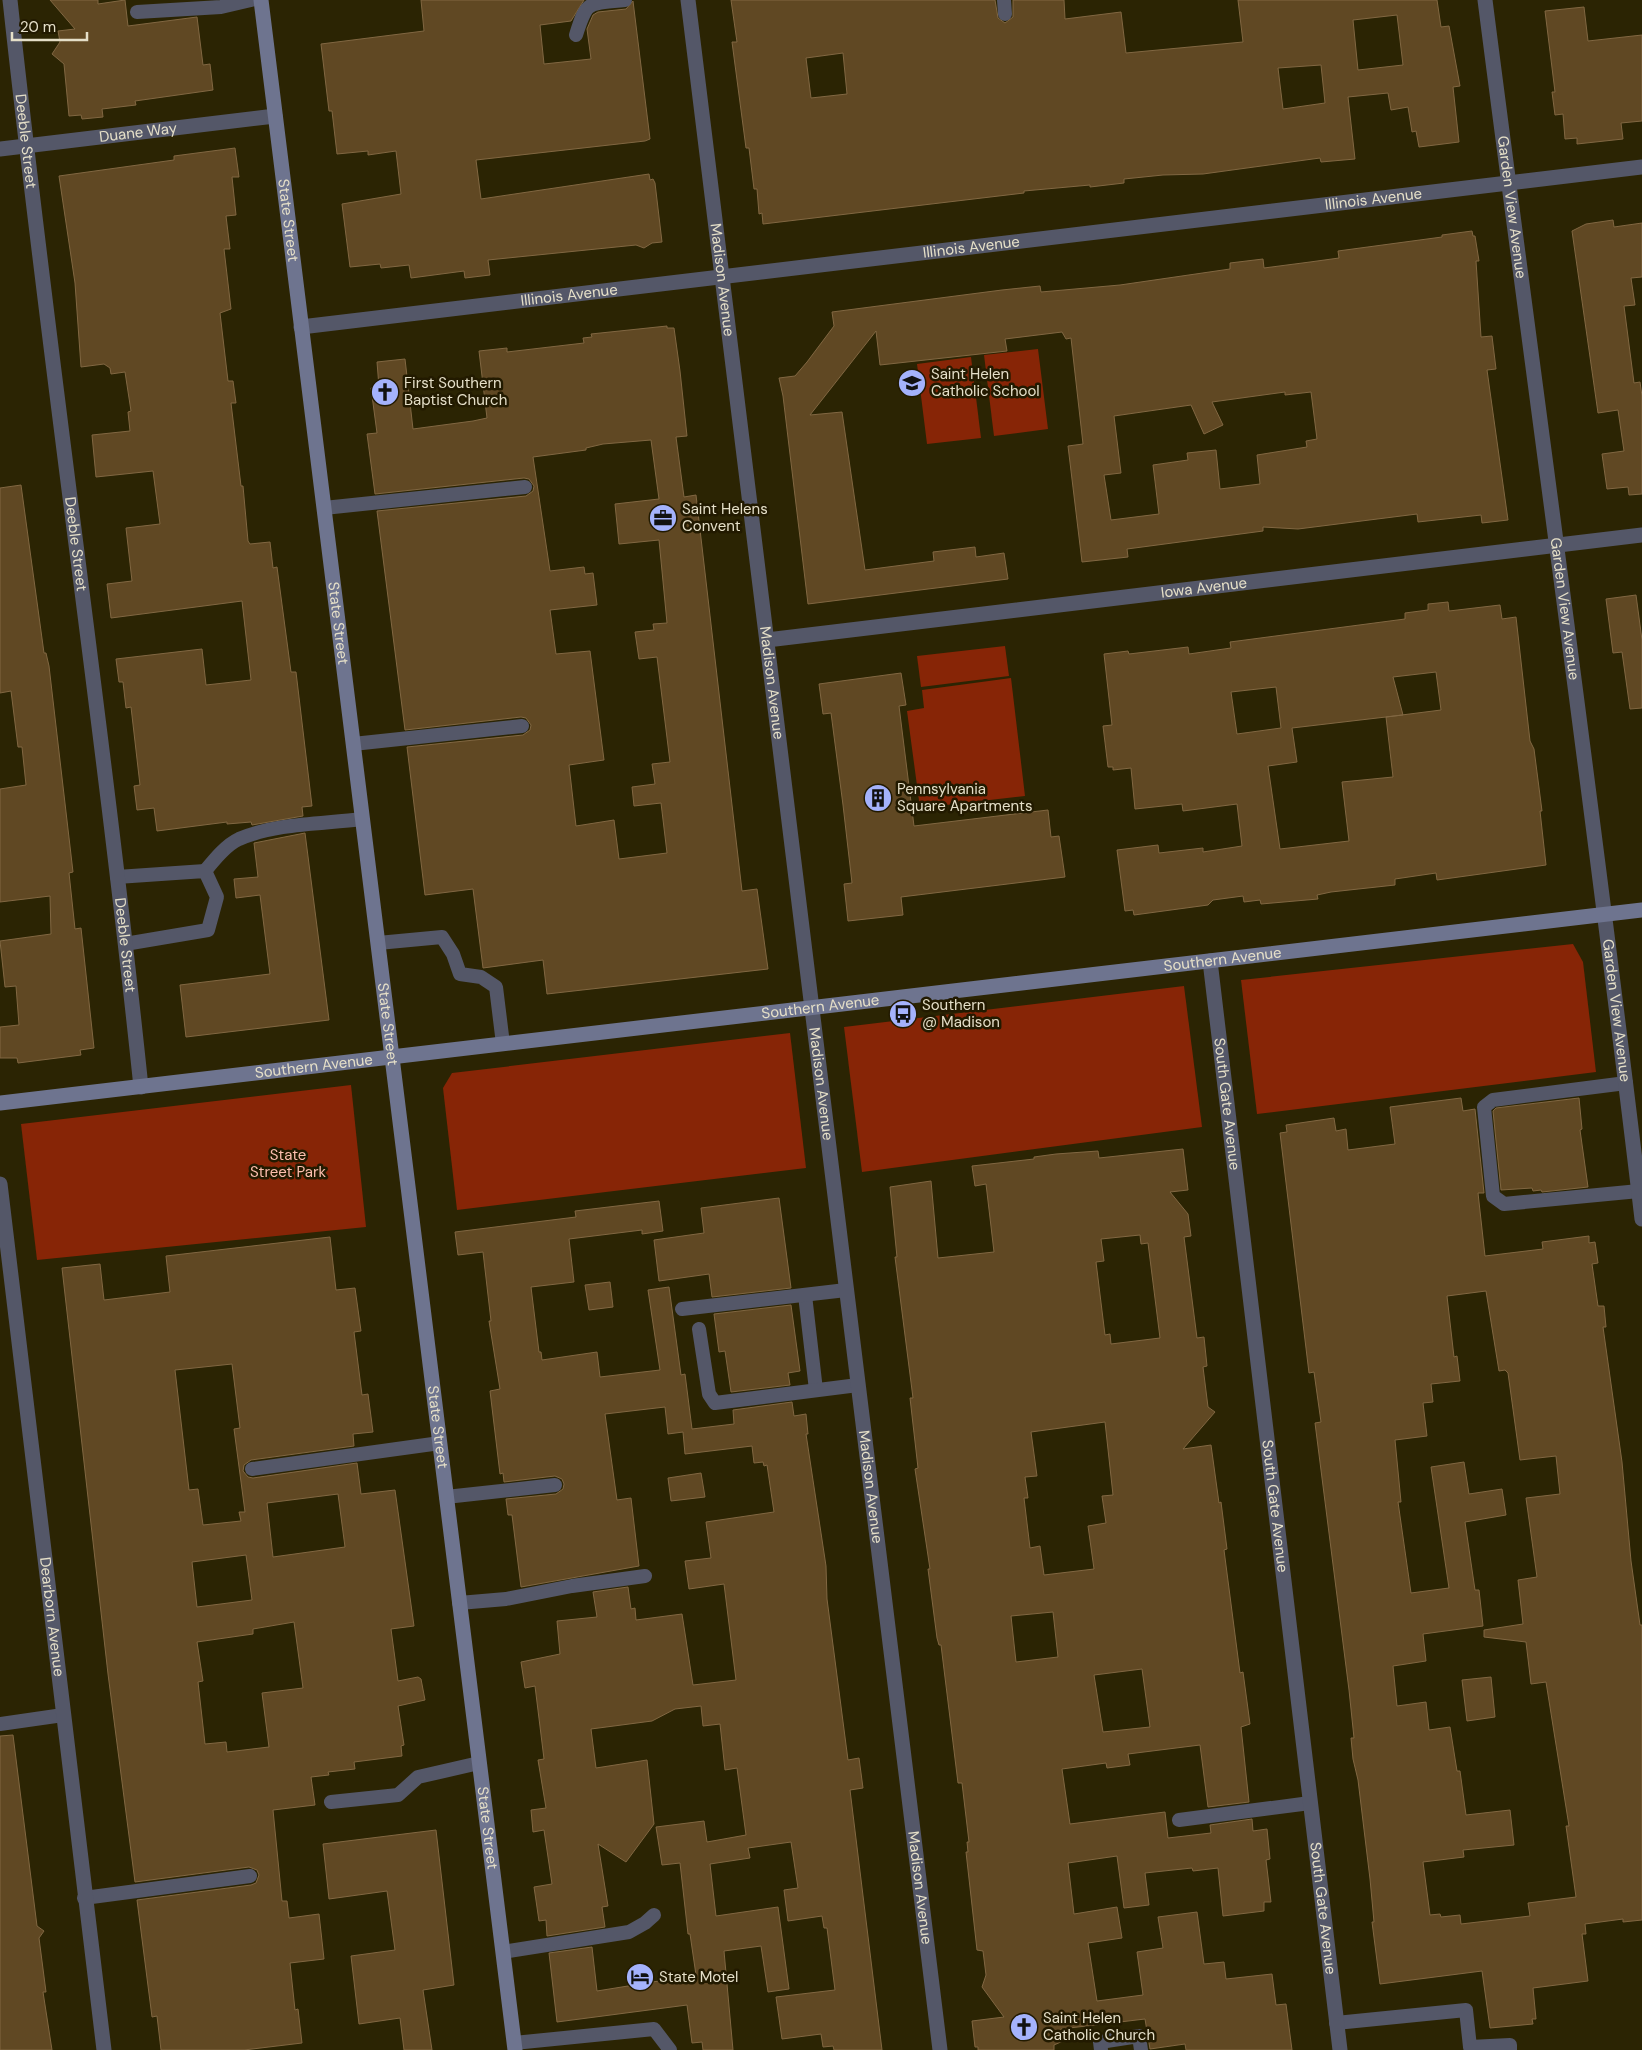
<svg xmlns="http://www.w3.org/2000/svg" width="1642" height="2050" font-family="'DM Sans',sans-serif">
  <rect width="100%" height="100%" fill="#2b2403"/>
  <g fill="#872506">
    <path d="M1038,349L1048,429L994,436L984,355Z"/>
    <path d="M971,357L981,438L927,444L917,364Z"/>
    <path d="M1005,646L1009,676L921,687L917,656Z"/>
    <path d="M1011,678L1025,796L920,808L907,711L924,708L922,690Z"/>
    <path d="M1573,944L1583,962L1596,1072L1257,1114L1241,980Z"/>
    <path d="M1184,986L1202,1127L862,1172L844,1027Z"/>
    <path d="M790,1033L806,1168L457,1210L443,1088L452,1073Z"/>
    <path d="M351,1085L366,1227L37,1260L21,1124Z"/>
  </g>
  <g fill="#604823" stroke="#816742" fill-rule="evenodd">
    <path d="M50,0H98V4L125,0L128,26L197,17L203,65L210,64L213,90L135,101L136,105L102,109L103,117L82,119L81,115L69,116L64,64L52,54L60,42L58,31L75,29Z"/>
    <path d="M421,0H584L571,21L540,25L544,64L591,59L587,29L593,15L598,12L626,9L633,1L650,139L645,141L476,160L481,199L649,174L650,180L653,179L655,183L662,242L652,243L644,248L636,245L488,260L490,275L465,278L464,271L411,278L409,265L381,268L380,264L350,267L342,204L401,194L396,151L368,155V151L337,154L332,111H329L321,44L424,31Z"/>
    <path d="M731,0H995L998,18L1005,23L1013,17V0H1064L1065,19L1121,12L1126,53L1243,42L1238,0H1437L1441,27L1449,26L1460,86L1453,87L1459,142L1419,147L1416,131L1412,132L1408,107L1391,110L1388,93L1348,97L1355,159L1321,162L1320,158L1203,174L1163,175L1124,179V183L1090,187V185L1024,191V193L763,224L762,213L759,214L757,189H754L749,148H746L732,42H737ZM1397,15L1403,65L1358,70L1353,20ZM843,53L847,94L811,98L806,58ZM1321,65L1325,103L1283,109L1278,68Z"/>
    <path d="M1584,7L1588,41L1642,35V121L1621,123L1623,139L1577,144V138L1565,139L1563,114L1555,115L1552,92H1555L1545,11Z"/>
    <path d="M235,148L239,177H232L236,215L226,216L230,249H224L231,309L220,313L228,381H233L236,403H231L241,486H243L248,541L250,544L270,542L273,568L277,567L291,672H296L312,806L302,807L303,816L252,825L251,822L227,824V822L157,831L154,808L137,810L134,786L140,785L131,707L126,708L123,682H119L116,659L202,649L206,685L251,680L242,601L111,618L107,584L132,581L126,528L160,524L153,471L96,477L92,435L130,431L128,412L131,411L125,372L111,374L110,368L104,364L81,367L75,283L59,176L174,160V156Z"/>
    <path d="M1613,220L1614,227L1642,223V277L1631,278L1635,305L1624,306L1634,383L1640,382L1642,396V494L1629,495L1628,487L1607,489L1602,454L1624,451L1618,410L1598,413L1572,231L1586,224Z"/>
    <path d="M1472,231L1473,236H1475L1479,261H1476L1481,337L1492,336L1496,369L1487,370L1508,520L1482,523L1481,515L1418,522L1417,514L1298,529L1263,527V531L1127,549L1128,557L1082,562L1068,446L1083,444L1071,338L1066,339L1062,332L1005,339L1007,351L880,365L876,331L810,415L842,412L865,570L934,561L933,552L975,547L976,557L1004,553L1008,579L808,604L783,396L779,378L795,376L807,362L834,326L832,312L1002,290L1040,286L1041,292L1120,285L1230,269V263L1263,259L1264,268L1310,262L1339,258L1338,251L1442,237V235ZM1285,392V395L1311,392L1317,439L1306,441L1307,447L1257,455L1260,484L1220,489L1216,450L1187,453L1188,460L1153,465L1159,514L1111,520L1104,475L1121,473L1114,416L1191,405L1204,434L1223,425L1212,402Z"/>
    <path d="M667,326V328H674L680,371L687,436L676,437L684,497L696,495L742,891L757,889L768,969L547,994L543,960L483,968L473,889L425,895L407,747L523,735L530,730L531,725L526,718L521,717L405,730L377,511L526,496L533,491L534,486L529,479L524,478L375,494L367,434L377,433L371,388L379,387L377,362L405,359L413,429L473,421L487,418L479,351L507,348V352L584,343L583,338L592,337L591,334ZM651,440L659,499L615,504L619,544L659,540L667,623L653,624L654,630L635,632L639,659L657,657L670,762L652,764L655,784L632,787L634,806L661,803L667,853L619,859L614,820L576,826L569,765L604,760L590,651L556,654L550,610L597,605L593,573L585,574L584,567L550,571L533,457L586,450V448L603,444Z"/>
    <path d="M21,485L44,653H46L49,666L73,872L69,873L75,929L81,928L94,1048L80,1050L81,1055L18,1063L17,1058H0V1027L19,1025L16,986L5,987L0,941L51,934L50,896L0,902V789L26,785L22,747H18L11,691L0,693V488Z"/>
    <path d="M1636,595L1642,640V708L1630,709L1622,652L1613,653L1606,599Z"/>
    <path d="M1448,602L1449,611L1500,605L1502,619L1516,617L1530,741L1534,749L1542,811H1540L1546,865L1437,880L1436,873L1395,879V885L1331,892L1317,895L1318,899L1261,904L1260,900L1244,902L1243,896L1213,900L1208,905L1134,915L1133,910L1125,911L1117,850L1158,845L1159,853L1203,848V852L1242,846L1237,804L1183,811L1182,804L1135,809L1131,768L1113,770V767H1108L1103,726L1112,725L1104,654L1128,651L1129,654L1188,647L1189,654L1231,648L1230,642L1405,619V613L1428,610V604ZM1436,672L1441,710L1386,717L1393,777L1342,782L1349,841L1280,849L1268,766L1297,762L1292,728L1403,715L1393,677ZM1276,687L1281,728L1237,734L1231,692Z"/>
    <path d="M901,673L906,705L899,706L914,826L1048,810L1051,837L1059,836L1065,877L901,897L903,915L848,921L844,884L852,883L843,805L831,713L823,714L819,684Z"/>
    <path d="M305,833L329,1020L186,1037L180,985L270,974L260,895L236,898L234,879L258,877L254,843Z"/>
    <path d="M1461,1098L1463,1111L1475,1109L1484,1193H1478L1485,1256L1543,1249L1542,1242L1589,1236V1243L1595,1242L1598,1263L1592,1264L1598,1306H1604L1606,1327H1603L1622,1462L1631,1561L1640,1625H1642V1920L1623,1922V1919L1585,1924L1586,1934H1582L1588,1981L1533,1988L1536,2019H1532L1533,2024L1490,2028L1482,1971L1380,1984L1372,1922H1374L1370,1879L1358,1780L1353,1759L1351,1738H1354L1349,1690L1315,1423L1321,1422L1314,1372L1309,1373L1280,1133L1287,1132L1286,1125L1334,1118L1336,1131L1346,1129L1348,1150L1395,1144L1390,1107ZM1486,1291L1499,1371L1505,1370L1508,1373L1520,1460L1556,1456L1560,1494L1526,1498L1537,1577L1518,1580L1523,1624L1484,1630V1637L1526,1642L1531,1684L1546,1682L1569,1826H1566L1576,1897L1528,1903L1530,1916L1461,1924L1460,1915L1441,1917L1440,1914L1430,1915L1423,1862L1464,1857L1463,1850L1514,1845L1510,1810L1466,1815L1460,1771H1457L1450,1727L1429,1730L1426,1702L1397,1706L1393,1666L1426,1661L1423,1634L1483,1626L1479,1590H1475L1465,1522L1506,1515L1502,1489L1469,1494L1464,1462L1431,1467L1449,1588L1411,1593L1398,1502H1401L1395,1440L1427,1436L1423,1403L1433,1402L1431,1384L1460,1381L1457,1356L1454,1357L1447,1296Z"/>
    <path d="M1579,1098L1582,1129L1580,1130L1588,1187L1542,1192L1541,1190L1533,1191L1532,1188L1501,1190L1493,1111L1496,1108Z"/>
    <path d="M1183,1149L1188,1190L1170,1192L1188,1214L1191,1236L1184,1237L1197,1338L1204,1337L1207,1366L1203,1367L1208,1407L1215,1412L1183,1449L1211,1445L1219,1503L1221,1502L1227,1549L1224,1550L1240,1673L1243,1672L1250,1724L1241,1727L1249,1802L1208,1807L1200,1745L1128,1754L1130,1765L1107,1768L1106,1763L1062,1769L1070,1824L1165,1812L1168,1838L1211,1833L1210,1825L1252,1819L1253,1831L1267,1829L1270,1859L1266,1860L1271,1902H1264V1911L1223,1916L1218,1868L1193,1871L1192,1868L1145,1873L1149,1905L1124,1908L1117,1856L1068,1863L1074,1914L1117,1907L1122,1938L1088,1943L1097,2001L1143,1995L1137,1952L1163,1948L1158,1917L1197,1912L1204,1964L1224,1962L1226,1979L1272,1974L1276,2005L1286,2004L1292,2050H1186L1185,2044L1150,2049L1145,2019L1061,2029L1063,2041L1054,2045V2050H978V2047H975L972,2021L1004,2017L982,1987L986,1975L983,1951L977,1950L966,1852H968L967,1842H969L962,1783H958L941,1645H939L937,1638L928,1569H930L915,1469L918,1468L910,1398H913L895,1257H897L890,1187L931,1181L938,1258L994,1252L986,1184L975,1186L972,1166L1034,1159V1157L1056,1154L1098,1151L1099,1158ZM1140,1235L1141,1244L1148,1243L1160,1338L1111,1344L1110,1334L1105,1335L1096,1262L1104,1261L1101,1239ZM1105,1422L1113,1495L1102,1496L1106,1523L1088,1526L1094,1569L1044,1575L1040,1546L1030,1548L1024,1498H1028L1025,1477L1037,1476L1031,1432ZM1053,1612L1058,1657L1016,1662L1011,1616ZM1142,1669L1150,1727L1103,1732L1094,1675Z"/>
    <path d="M779,1198L791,1288L712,1297L709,1274L659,1281L654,1240L704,1233L701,1208Z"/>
    <path d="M659,1201L663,1231L642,1234V1230L569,1239L574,1282L531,1287L539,1352H541L542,1360L597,1352L600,1377L660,1370L648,1290L669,1287L681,1375L685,1374L692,1429L734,1424L733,1410L792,1402L794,1416L806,1414L808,1434H806L826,1566L827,1599L848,1760L859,1758L863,1788L850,1790L882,2050H834L833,2046L823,2047L821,2034L782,2039L776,1997L835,1990L827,1928H824L822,1916L788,1921L784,1890L798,1888L791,1842L748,1848L750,1858L710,1864L716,1916L778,1907L789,1989L768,1992L761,1946L724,1951L733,2050H703L702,2042L692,2043L687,2005L557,2022L549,1953L592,1947L597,1991L696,1975L690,1934H688L680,1863L662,1865L656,1827L704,1821L707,1842L746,1835L737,1768L725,1770L720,1724L703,1726L701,1706L675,1709L652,1721L591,1729L596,1768L647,1760L654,1824L626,1862L598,1844L608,1906L602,1907L605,1927L547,1936L546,1920L539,1921L534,1887L552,1884L544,1830L533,1832L531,1810L546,1808L538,1760L544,1759L535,1686L525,1688L521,1662L560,1654L557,1621L597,1617L593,1592L628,1587L631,1609L635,1608L636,1620L682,1614L693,1685L736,1680L724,1584L689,1589L685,1561L711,1558L706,1522L774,1512L767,1465L764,1466L763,1462L754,1463L752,1446L685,1454L683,1432L668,1434L665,1407L605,1414L617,1500L631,1498L639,1566L521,1587L512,1515H508L506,1499L556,1494L563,1489L564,1484L562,1479L555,1476L504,1482L503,1473L500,1474L490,1391L500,1389L489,1321H491L483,1252L458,1255L455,1232L576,1217L575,1211Z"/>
    <path d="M330,1237L336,1290L355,1288L361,1331L354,1332L362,1395L368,1394L373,1432L353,1434L354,1446L251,1460L244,1465L243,1471L248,1477L253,1478L357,1463L361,1494L395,1490L414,1626L391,1629L398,1681L418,1677L421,1679L425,1700L398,1706L404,1745L401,1746L402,1756L354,1762L355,1769L328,1772L329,1775L311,1777L315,1805L273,1810L282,1901H287L289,1918L319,1914L324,1959L290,1963L295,2010L298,2009L302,2043L244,2050H161L157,2016L152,2017L137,1900L251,1885L256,1883L259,1875L257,1870L249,1867L135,1882L108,1674L62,1268L100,1264L104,1300L170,1292L166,1256ZM232,1364L240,1428L234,1429L245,1512H239L241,1521L203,1525L198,1489L189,1490L175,1370ZM338,1494L345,1547L273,1557L267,1503ZM246,1555L252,1600L197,1607L192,1562ZM294,1622L303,1688L262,1693L269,1747L227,1752L226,1742L205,1744L198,1682L203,1681L197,1642L253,1634V1629Z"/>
    <path d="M610,1282L613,1307L589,1310L585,1285Z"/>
    <path d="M791,1305L800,1371L788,1373L790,1385L731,1392L725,1351L719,1352L714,1314Z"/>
    <path d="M701,1473L705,1497L671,1501L668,1478Z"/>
    <path d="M1491,1677L1495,1717L1467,1721L1462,1680Z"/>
    <path d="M13,1735L37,1926L44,1931L39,1938L46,1992H43L52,2050H0V1736Z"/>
    <path d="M436,1830L454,1985L423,1990L432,2050H404L400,2018L359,2024L351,1956L395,1950L387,1891L329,1899L323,1844Z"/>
  </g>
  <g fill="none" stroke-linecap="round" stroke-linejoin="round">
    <g stroke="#545768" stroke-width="14">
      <path d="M1004,0L1005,14"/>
      <path d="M137,12L221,7L251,0"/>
      <path d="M576,35C587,0 587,4 625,0"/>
      <path d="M324,508L525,487"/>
      <path d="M353,744L522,726"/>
      <path d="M205,871C214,860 226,845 239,839C276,823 322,824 362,819"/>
      <path d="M117,877L205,871L217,897L208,930L125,944"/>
      <path d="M378,943L442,937L453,954L460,974L481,977L496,987L503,1044"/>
      <path d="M1626,1083L1493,1100L1484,1107L1493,1196L1504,1204L1639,1191"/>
      <path d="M805,1295L816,1390"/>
      <path d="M682,1309L846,1290"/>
      <path d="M699,1329L709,1394L715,1403L858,1385"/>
      <path d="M252,1469L440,1443"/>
      <path d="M446,1497L555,1485"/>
      <path d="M459,1603L506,1599L572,1586L645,1576"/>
      <path d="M0,1724L63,1715"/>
      <path d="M331,1802L398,1795L418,1777L479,1763"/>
      <path d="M1179,1820L1310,1803"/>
      <path d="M84,1898L250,1876"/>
      <path d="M503,1952L629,1932L645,1923L654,1915"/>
      <path d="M1336,2023L1466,2010L1470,2047L1510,2045V2050"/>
      <path d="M514,2043L654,2029L670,2050"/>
      <path d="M1101,2050L1100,2042L1139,2036L1141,2050"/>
    </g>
    <g stroke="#545768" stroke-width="15">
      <path id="s1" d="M10,0C49,363 103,724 141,1087"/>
      <path id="s2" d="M688,0L940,2050"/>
      <path id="s3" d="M1485,0C1537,406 1594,812 1642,1219"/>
      <path id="s4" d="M0,149L275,116"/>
      <path id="s5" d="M301,327L1642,167"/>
      <path id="s6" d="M767,640L1642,535"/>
      <path id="s7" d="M1210,961L1340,2050"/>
      <path id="s8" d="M0,1184L104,2050"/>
    </g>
    <g stroke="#6e748f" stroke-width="15">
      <path id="s9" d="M261,0L515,2050"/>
      <path id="s10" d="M0,1103L1642,910"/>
    </g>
  </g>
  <defs>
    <symbol id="school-disc" viewBox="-11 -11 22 22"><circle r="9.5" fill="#a4b2fc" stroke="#221a00"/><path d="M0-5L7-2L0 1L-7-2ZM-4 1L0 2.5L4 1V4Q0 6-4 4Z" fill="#111"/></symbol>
    <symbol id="church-disc" viewBox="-11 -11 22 22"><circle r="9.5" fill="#a4b2fc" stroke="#221a00"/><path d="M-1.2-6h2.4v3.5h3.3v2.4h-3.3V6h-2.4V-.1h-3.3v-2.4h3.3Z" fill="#111"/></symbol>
    <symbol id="office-disc" viewBox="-11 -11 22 22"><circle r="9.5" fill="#a4b2fc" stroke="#221a00"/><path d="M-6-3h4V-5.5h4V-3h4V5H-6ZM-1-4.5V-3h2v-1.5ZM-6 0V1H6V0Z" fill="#111"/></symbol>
    <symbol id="building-disc" viewBox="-11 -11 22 22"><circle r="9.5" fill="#a4b2fc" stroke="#221a00"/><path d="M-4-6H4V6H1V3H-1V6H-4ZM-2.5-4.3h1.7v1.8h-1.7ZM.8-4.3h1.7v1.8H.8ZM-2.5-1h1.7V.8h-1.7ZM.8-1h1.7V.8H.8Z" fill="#111"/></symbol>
    <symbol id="bus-disc" viewBox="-11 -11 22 22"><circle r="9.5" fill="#a4b2fc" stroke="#221a00"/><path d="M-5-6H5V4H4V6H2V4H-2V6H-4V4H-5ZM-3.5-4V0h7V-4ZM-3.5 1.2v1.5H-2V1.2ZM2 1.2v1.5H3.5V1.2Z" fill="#111"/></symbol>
    <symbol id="hotel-disc" viewBox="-11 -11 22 22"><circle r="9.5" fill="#a4b2fc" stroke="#221a00"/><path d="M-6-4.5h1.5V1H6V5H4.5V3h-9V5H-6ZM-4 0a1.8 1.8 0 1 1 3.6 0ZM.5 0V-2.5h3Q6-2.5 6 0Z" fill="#111"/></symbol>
  </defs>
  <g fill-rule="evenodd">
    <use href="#school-disc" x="896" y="367" width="32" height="32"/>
    <use href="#church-disc" x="369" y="376" width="32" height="32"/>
    <use href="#office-disc" x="647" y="502" width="32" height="32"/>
    <use href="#building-disc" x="862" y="782" width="32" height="32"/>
    <use href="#bus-disc" x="887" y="998" width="32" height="32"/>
    <use href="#hotel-disc" x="624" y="1961" width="32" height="32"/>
    <use href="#church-disc" x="1008" y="2011" width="32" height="32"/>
  </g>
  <g text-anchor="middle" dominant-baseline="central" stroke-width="5" stroke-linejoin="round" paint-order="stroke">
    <g font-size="15" fill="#e5dfc8" stroke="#221a00">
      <text stroke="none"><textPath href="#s4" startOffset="139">Duane Way</textPath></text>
      <text stroke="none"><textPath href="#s1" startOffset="142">Deeble Street</textPath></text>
      <text stroke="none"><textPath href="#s5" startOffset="1080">Illinois Avenue</textPath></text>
      <text stroke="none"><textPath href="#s3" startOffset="209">Garden View Avenue</textPath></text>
      <text stroke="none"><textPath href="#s9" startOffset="222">State Street</textPath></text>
      <text stroke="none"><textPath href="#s5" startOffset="675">Illinois Avenue</textPath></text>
      <text stroke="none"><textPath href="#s2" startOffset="282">Madison Avenue</textPath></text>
      <text stroke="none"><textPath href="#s5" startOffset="270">Illinois Avenue</textPath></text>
      <text stroke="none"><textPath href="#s1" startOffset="548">Deeble Street</textPath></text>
      <text stroke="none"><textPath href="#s6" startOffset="440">Iowa Avenue</textPath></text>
      <text stroke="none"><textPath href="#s3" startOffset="614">Garden View Avenue</textPath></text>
      <text stroke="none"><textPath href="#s9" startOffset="628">State Street</textPath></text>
      <text stroke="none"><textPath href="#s2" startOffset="688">Madison Avenue</textPath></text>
      <text stroke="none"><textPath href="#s1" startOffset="952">Deeble Street</textPath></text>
      <text stroke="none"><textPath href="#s10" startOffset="1231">Southern Avenue</textPath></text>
      <text stroke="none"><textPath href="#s10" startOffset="826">Southern Avenue</textPath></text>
      <text stroke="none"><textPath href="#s3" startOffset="1019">Garden View Avenue</textPath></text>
      <text stroke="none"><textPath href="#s9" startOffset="1032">State Street</textPath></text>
      <text stroke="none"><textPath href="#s10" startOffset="316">Southern Avenue</textPath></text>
      <text stroke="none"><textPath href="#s2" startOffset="1092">Madison Avenue</textPath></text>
      <text stroke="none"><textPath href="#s7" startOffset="144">South Gate Avenue</textPath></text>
      <text stroke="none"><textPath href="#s9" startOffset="1438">State Street</textPath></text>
      <text stroke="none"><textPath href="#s2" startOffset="1498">Madison Avenue</textPath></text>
      <text stroke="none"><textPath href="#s7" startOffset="549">South Gate Avenue</textPath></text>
      <text stroke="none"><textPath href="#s8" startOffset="436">Dearborn Avenue</textPath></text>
      <text stroke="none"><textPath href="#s9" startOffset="1842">State Street</textPath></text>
      <text stroke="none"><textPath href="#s2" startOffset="1902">Madison Avenue</textPath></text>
      <text stroke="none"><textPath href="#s7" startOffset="954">South Gate Avenue</textPath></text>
    </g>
    <g font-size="15" fill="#e5dfc8" stroke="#221a00" text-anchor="start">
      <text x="931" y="374">Saint Helen<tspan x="931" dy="17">Catholic School</tspan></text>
      <text x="404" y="383">First Southern<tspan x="404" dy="17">Baptist Church</tspan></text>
      <text x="682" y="509">Saint Helens<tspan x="682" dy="17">Convent</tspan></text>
      <text x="897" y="789">Pennsylvania<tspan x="897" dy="17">Square Apartments</tspan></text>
      <text x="922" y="1005">Southern<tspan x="922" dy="17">@ Madison</tspan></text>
      <text x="659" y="1977">State Motel</text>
      <text x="1043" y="2018">Saint Helen<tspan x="1043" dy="17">Catholic Church</tspan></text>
    </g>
    <g font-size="15" fill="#fdbfae" stroke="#221a00">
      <text x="288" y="1155">State<tspan x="288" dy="17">Street Park</tspan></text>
    </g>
  </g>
  <path d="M12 32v8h75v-8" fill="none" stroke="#e5dfc8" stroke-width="2.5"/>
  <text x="20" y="32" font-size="15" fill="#e5dfc8" stroke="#221a00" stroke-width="4" paint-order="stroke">20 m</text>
</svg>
